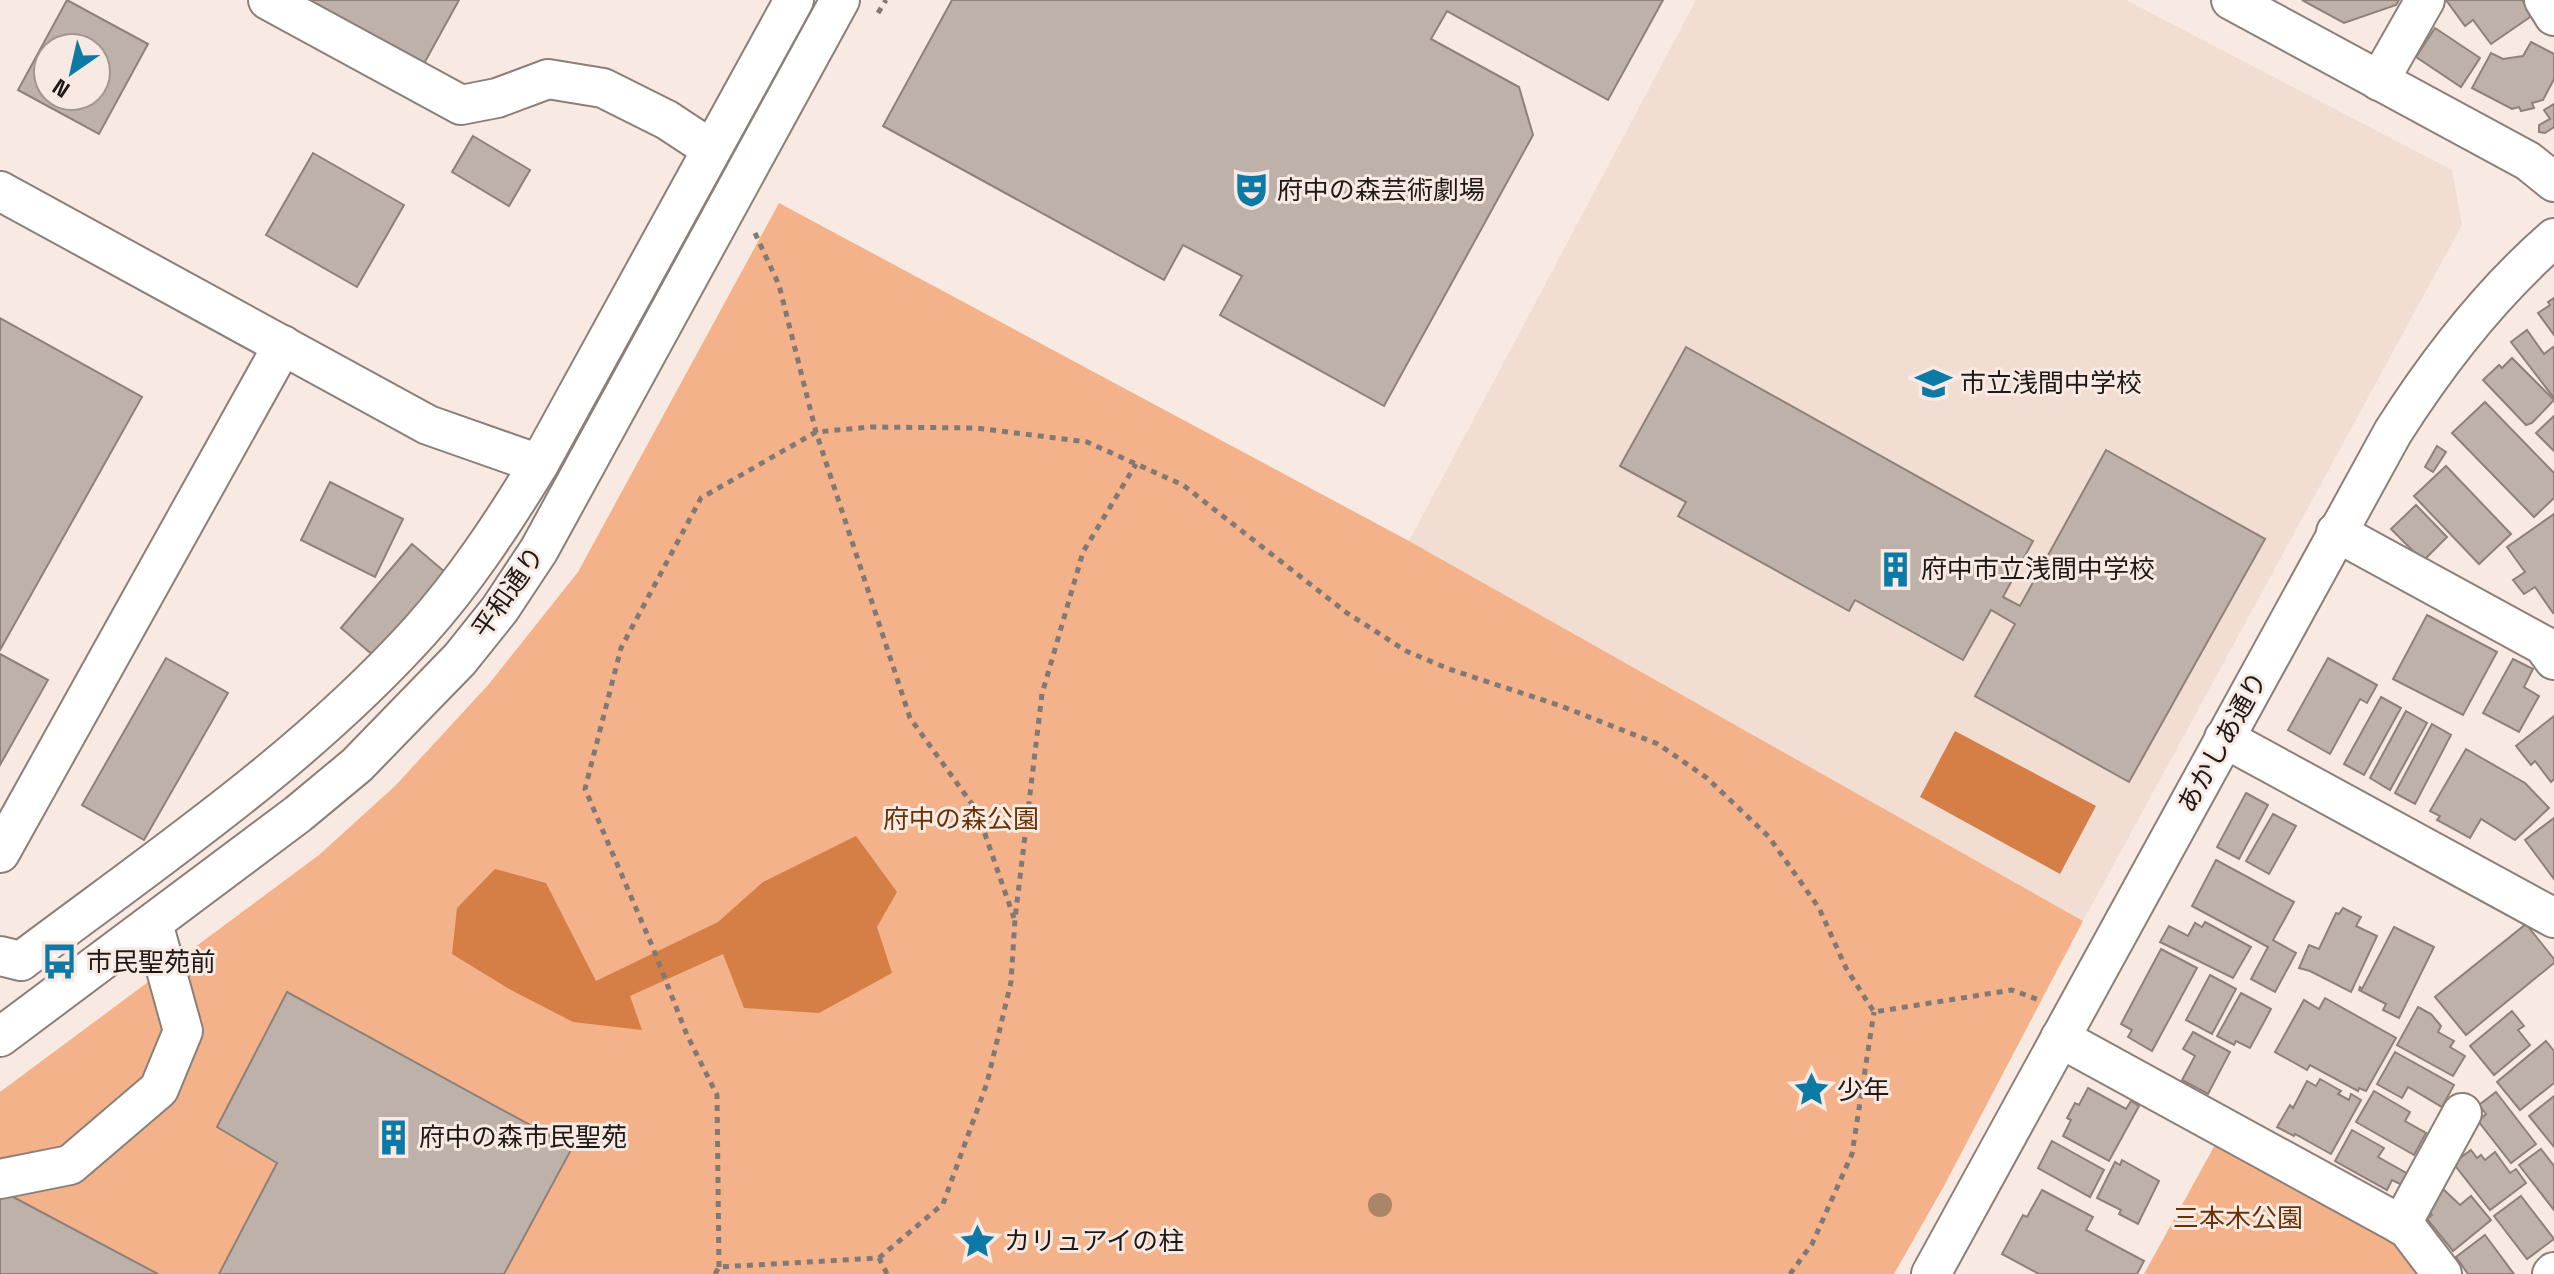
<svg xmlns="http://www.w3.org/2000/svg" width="2554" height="1274" font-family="'Space Grotesk','Noto Sans JP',sans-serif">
  <rect width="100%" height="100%" fill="#f8eae3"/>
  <path fill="#f1ddd1" d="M1696,0H2126L2452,170L2462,225L2083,921L1409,541Z"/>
  <g fill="#f4b28a">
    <path d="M779,203L1409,541L2083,921L1944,1186L1894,1274H0V1092L319,855L395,786L489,684L578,572Z"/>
    <path d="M2216,1143L2396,1240L2422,1274H2144Z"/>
  </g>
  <g fill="#d57e45">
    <path d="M1955,731L2096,806L2060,874L1920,797Z"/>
    <path d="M856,836L897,892L877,927L892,973L819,1013L744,1008L723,954L630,996L642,1030L573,1022L511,990L452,954L457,908L495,869L546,883L596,981L718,922L763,882Z"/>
  </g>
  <g fill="#beb1aa" stroke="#8d817a" stroke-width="2" fill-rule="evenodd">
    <path d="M67,0L148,44L99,134L18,90ZM48,48H96V96H48Z"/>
    <path d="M296,0H459L421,69Z"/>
    <path d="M952,0H1663L1608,100L1447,11L1431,39L1519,87L1533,135L1384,406L1220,315L1242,276L1183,245L1164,280L883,126Z"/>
    <path d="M2302,0H2399L2396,5L2344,23Z"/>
    <path d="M2446,0H2522L2533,15L2491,44L2473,20L2465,26Z"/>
    <path d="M2435,28L2480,58L2461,87L2416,57Z"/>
    <path d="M2531,42L2554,54V79L2543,100L2532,103L2534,108L2521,111L2519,107L2512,109L2472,88L2491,53L2503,59L2523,56Z"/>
    <path d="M2554,104V127L2545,133L2539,132V125L2550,119L2544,110Z"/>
    <path d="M473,136L530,170L509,206L452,172Z"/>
    <path d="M313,153L404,205L357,287L266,235Z"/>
    <path d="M2554,298V335L2538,313L2550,305L2548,302Z"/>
    <path d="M0,318L142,397L0,650Z"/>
    <path d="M2527,330L2544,354L2553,347L2554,349V398L2511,342Z"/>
    <path d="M1686,347L2033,541L2003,597L2020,606L2106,450L2265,539L2129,782L1975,696L2015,624L1991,610L1963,660L1855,600L1849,611L1678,516L1686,502L1620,466Z"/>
    <path d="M2512,358L2554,400L2532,423L2526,425L2483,380L2499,365L2502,368Z"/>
    <path d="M2485,402L2554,473V498L2534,517L2452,433Z"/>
    <path d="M2554,416V451L2536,433Z"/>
    <path d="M2437,446L2446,452L2433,472L2425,467Z"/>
    <path d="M2446,466L2511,534L2479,564L2414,496Z"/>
    <path d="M330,482L403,519L375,577L301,540Z"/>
    <path d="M2416,505L2447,537L2423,561L2391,529Z"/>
    <path d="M2554,514V612L2553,613L2535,587L2524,594L2513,580L2525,572L2507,547Z"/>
    <path d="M412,544L445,572L374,656L341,628Z"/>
    <path d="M2427,615L2497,652L2463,715L2393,679Z"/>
    <path d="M0,654L48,680L0,765Z"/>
    <path d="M166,658L228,693L144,840L82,805Z"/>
    <path d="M2328,658L2377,685L2367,703L2360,699L2330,754L2288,730Z"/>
    <path d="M2513,659L2533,669L2524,687L2539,696L2519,732L2483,713Z"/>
    <path d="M2381,697L2401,708L2364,775L2344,764Z"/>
    <path d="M2406,711L2427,723L2390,790L2370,778Z"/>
    <path d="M2554,716V779L2551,782L2535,761L2531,765L2516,746Z"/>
    <path d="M2432,724L2451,735L2415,804L2395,793Z"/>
    <path d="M2466,749L2525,783L2549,808L2515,840L2481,819L2470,838L2437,820L2440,816L2430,811Z"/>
    <path d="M2246,793L2268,805L2239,859L2217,847Z"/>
    <path d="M2273,814L2296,826L2269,874L2246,861Z"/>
    <path d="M2554,818V879L2525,840Z"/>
    <path d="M2216,860L2294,902L2273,940L2296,953L2275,992L2251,979L2268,947L2192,906Z"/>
    <path d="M2343,908L2361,917L2356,926L2377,936L2351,992L2310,971L2299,968L2309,945L2319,949L2336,913L2339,914Z"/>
    <path d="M2205,922L2251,947L2233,978L2160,942L2169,926L2188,936L2195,923L2202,927Z"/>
    <path d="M2526,924L2554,959V963L2466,1035L2435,997Z"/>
    <path d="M2394,927L2434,947L2399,1018L2383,1010L2386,1004L2359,990L2360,987L2362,989Z"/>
    <path d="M2161,949L2197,968L2152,1051L2128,1037L2132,1030L2121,1024Z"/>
    <path d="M2210,975L2236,989L2212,1034L2186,1020Z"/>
    <path d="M287,992L572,1148L504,1274H219L277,1163L217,1127Z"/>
    <path d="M2241,993L2271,1009L2250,1048L2236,1041L2234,1045L2217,1036Z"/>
    <path d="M2325,998L2396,1038L2366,1091L2359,1088L2358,1091L2310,1065L2307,1070L2275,1052L2304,1000L2319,1009Z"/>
    <path d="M2418,1007L2431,1014L2441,1026L2438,1032L2454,1041L2450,1047L2465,1056L2453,1076L2397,1045Z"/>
    <path d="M2512,1011L2524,1026L2518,1030L2530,1045L2494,1075L2470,1046Z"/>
    <path d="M2193,1032L2230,1052L2208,1094L2182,1080L2195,1056L2183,1049Z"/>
    <path d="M2546,1041L2554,1051V1083L2520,1110L2497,1082Z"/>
    <path d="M2395,1052L2454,1085L2442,1107L2408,1087L2402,1098L2377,1084Z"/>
    <path d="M2320,1079L2341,1091L2338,1094L2349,1100L2351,1094L2361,1100L2331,1154L2295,1134L2294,1136L2277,1127L2290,1105L2293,1108L2307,1081L2316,1086Z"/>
    <path d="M2088,1088L2126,1109L2131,1101L2139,1106L2109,1161L2063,1136L2071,1120L2067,1118L2075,1103L2079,1105Z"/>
    <path d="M2374,1091L2410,1112L2405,1121L2426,1133L2414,1155L2356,1122Z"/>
    <path d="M2496,1092L2536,1144L2511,1163L2478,1121L2486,1114L2479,1105Z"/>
    <path d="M2554,1096V1147L2529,1116Z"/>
    <path d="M2352,1130L2384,1148L2378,1157L2408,1174L2402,1185L2392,1180L2387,1190L2335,1161Z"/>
    <path d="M2052,1141L2104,1170L2090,1197L2038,1168Z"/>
    <path d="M2541,1149L2554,1166V1210L2519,1165Z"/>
    <path d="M2471,1150L2477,1158L2481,1155L2485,1160L2495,1152L2510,1173L2516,1169L2526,1183L2490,1210L2453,1163Z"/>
    <path d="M2122,1160L2159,1181L2138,1224L2119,1214L2121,1210L2097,1198L2115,1162L2120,1165Z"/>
    <path d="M2442,1188L2460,1205L2471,1196L2491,1220L2453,1251L2427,1219L2432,1215L2427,1210L2435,1203L2430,1197Z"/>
    <path d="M0,1190L158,1274H0Z"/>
    <path d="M2042,1190L2093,1217L2086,1230L2144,1261L2137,1274H2039L2002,1254L2023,1215L2027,1217Z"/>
    <path d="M2521,1196L2554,1239L2527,1259L2494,1216Z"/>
    <path d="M2485,1235L2514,1274H2468L2456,1257Z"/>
  </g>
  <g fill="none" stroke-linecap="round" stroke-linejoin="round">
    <defs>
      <g id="minor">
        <path d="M268,0L461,105L497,98L548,79L603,88L667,120L711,149"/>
        <path d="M2231,0L2528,161L2554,182"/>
        <path d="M2544,0L2554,16"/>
        <path d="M2379,81L2425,0"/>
        <path d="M0,191L428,425L539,464"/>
        <path d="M2336,532L2543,645L2554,660"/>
        <path d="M2224,738L2554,918"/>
        <path d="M0,853L283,345"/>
        <path d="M0,956L21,961C158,858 303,760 419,632C465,581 503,523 539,464L794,0"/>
        <path d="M0,1037L298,814L357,765L460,659L500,609L539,550L840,0"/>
        <path d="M2060,1038L2407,1228L2442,1274"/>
        <path d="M0,1179L70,1165L159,1089L183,1031L153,923"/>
        <path d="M2401,1225L2462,1113"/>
        <path d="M1931,1274L2393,432C2438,361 2490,294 2554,238"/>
        <path d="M2552,1274L2554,1272"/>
      </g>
    </defs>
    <use href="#minor" stroke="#8b7f78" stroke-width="42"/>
    <g stroke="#827975" stroke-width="5" stroke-dasharray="6 6" stroke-linecap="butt">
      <path d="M878,13L886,0"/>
      <path d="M755,233L779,285L816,432L910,718L977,811L1014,918"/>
      <path d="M879,1258L943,1204L987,1083L1011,982L1015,919L1042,694L1083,552L1136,464"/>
      <path d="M719,1267L717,1095L687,1035L653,948L585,789L621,648L701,498L816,432L871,427L976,428L1087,442L1183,485L1347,613L1406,651L1449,669L1561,706L1658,744L1707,778L1769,837L1819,908L1846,968L1874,1012L2012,990L2039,1000"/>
      <path d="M715,1274L719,1267L879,1258L887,1274"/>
      <path d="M1790,1274L1812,1244L1852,1154L1874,1012"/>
    </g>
    <use href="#minor" stroke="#fff" stroke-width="38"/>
  </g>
  <circle fill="#aa8568" cx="1380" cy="1205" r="12"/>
  <defs>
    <symbol id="theatre-bare" viewBox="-9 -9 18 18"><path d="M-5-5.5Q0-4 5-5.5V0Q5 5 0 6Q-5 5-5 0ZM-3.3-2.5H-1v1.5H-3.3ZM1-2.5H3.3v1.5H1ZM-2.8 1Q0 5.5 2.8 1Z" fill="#0c7aa4" stroke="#f8eae3" stroke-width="2.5" paint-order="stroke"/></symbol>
    <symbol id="school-bare" viewBox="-9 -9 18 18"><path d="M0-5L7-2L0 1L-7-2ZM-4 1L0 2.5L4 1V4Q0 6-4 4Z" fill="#0c7aa4" stroke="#f8eae3" stroke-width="2.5" paint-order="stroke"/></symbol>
    <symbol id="building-bare" viewBox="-9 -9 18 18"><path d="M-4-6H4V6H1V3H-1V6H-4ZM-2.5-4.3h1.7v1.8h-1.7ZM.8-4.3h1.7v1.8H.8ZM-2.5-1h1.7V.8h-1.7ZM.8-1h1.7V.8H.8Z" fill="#0c7aa4" stroke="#f8eae3" stroke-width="2.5" paint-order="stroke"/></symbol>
    <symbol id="bus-bare" viewBox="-9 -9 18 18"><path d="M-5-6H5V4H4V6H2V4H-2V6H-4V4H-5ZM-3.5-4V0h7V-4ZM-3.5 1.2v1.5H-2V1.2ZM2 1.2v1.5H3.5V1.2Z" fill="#0c7aa4" stroke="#f8eae3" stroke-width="2.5" paint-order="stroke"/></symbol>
    <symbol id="sight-bare" viewBox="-9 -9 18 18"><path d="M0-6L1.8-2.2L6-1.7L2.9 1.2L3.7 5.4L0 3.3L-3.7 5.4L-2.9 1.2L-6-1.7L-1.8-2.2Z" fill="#0c7aa4" stroke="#f8eae3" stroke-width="2.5" paint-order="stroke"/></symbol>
  </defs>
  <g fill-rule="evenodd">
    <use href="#theatre-bare" x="1226" y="164" width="51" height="51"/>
    <use href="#school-bare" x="1908" y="358" width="51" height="51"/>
    <use href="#building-bare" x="1870" y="544" width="51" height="51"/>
    <use href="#bus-bare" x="34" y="936" width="51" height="51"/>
    <use href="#sight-bare" x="1786" y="1064" width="51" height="51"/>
    <use href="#building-bare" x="368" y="1112" width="51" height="51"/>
    <use href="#sight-bare" x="952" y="1216" width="51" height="51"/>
  </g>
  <g text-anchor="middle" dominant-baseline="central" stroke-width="6" stroke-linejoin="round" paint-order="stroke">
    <g font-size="26" fill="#1e1917" stroke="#f8eae3" text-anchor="start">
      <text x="1277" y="190">府中の森芸術劇場</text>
      <text x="1960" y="383">市立浅間中学校</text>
      <text x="1921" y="569">府中市立浅間中学校</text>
      <text x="86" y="962">市民聖苑前</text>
      <text x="1837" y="1090">少年</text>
      <text x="419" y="1137">府中の森市民聖苑</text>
      <text x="1004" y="1241">カリュアイの柱</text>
    </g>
    <g font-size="26" fill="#1e1917" stroke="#f8eae3">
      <text transform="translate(508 592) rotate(-55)">平和通り</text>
      <text transform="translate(2222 742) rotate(-61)">あかしあ通り</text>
    </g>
    <g font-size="26" fill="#6a3204" stroke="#f8eae3">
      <text x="961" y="819">府中の森公園</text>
      <text x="2238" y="1218">三本木公園</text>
    </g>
  </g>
  <g transform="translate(72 72) rotate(214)"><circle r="38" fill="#f8eae3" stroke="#a19691" stroke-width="2"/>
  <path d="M0-6L14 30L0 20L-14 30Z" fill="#0c7aa4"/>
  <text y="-12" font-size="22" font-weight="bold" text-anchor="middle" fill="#1e1917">N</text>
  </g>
</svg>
